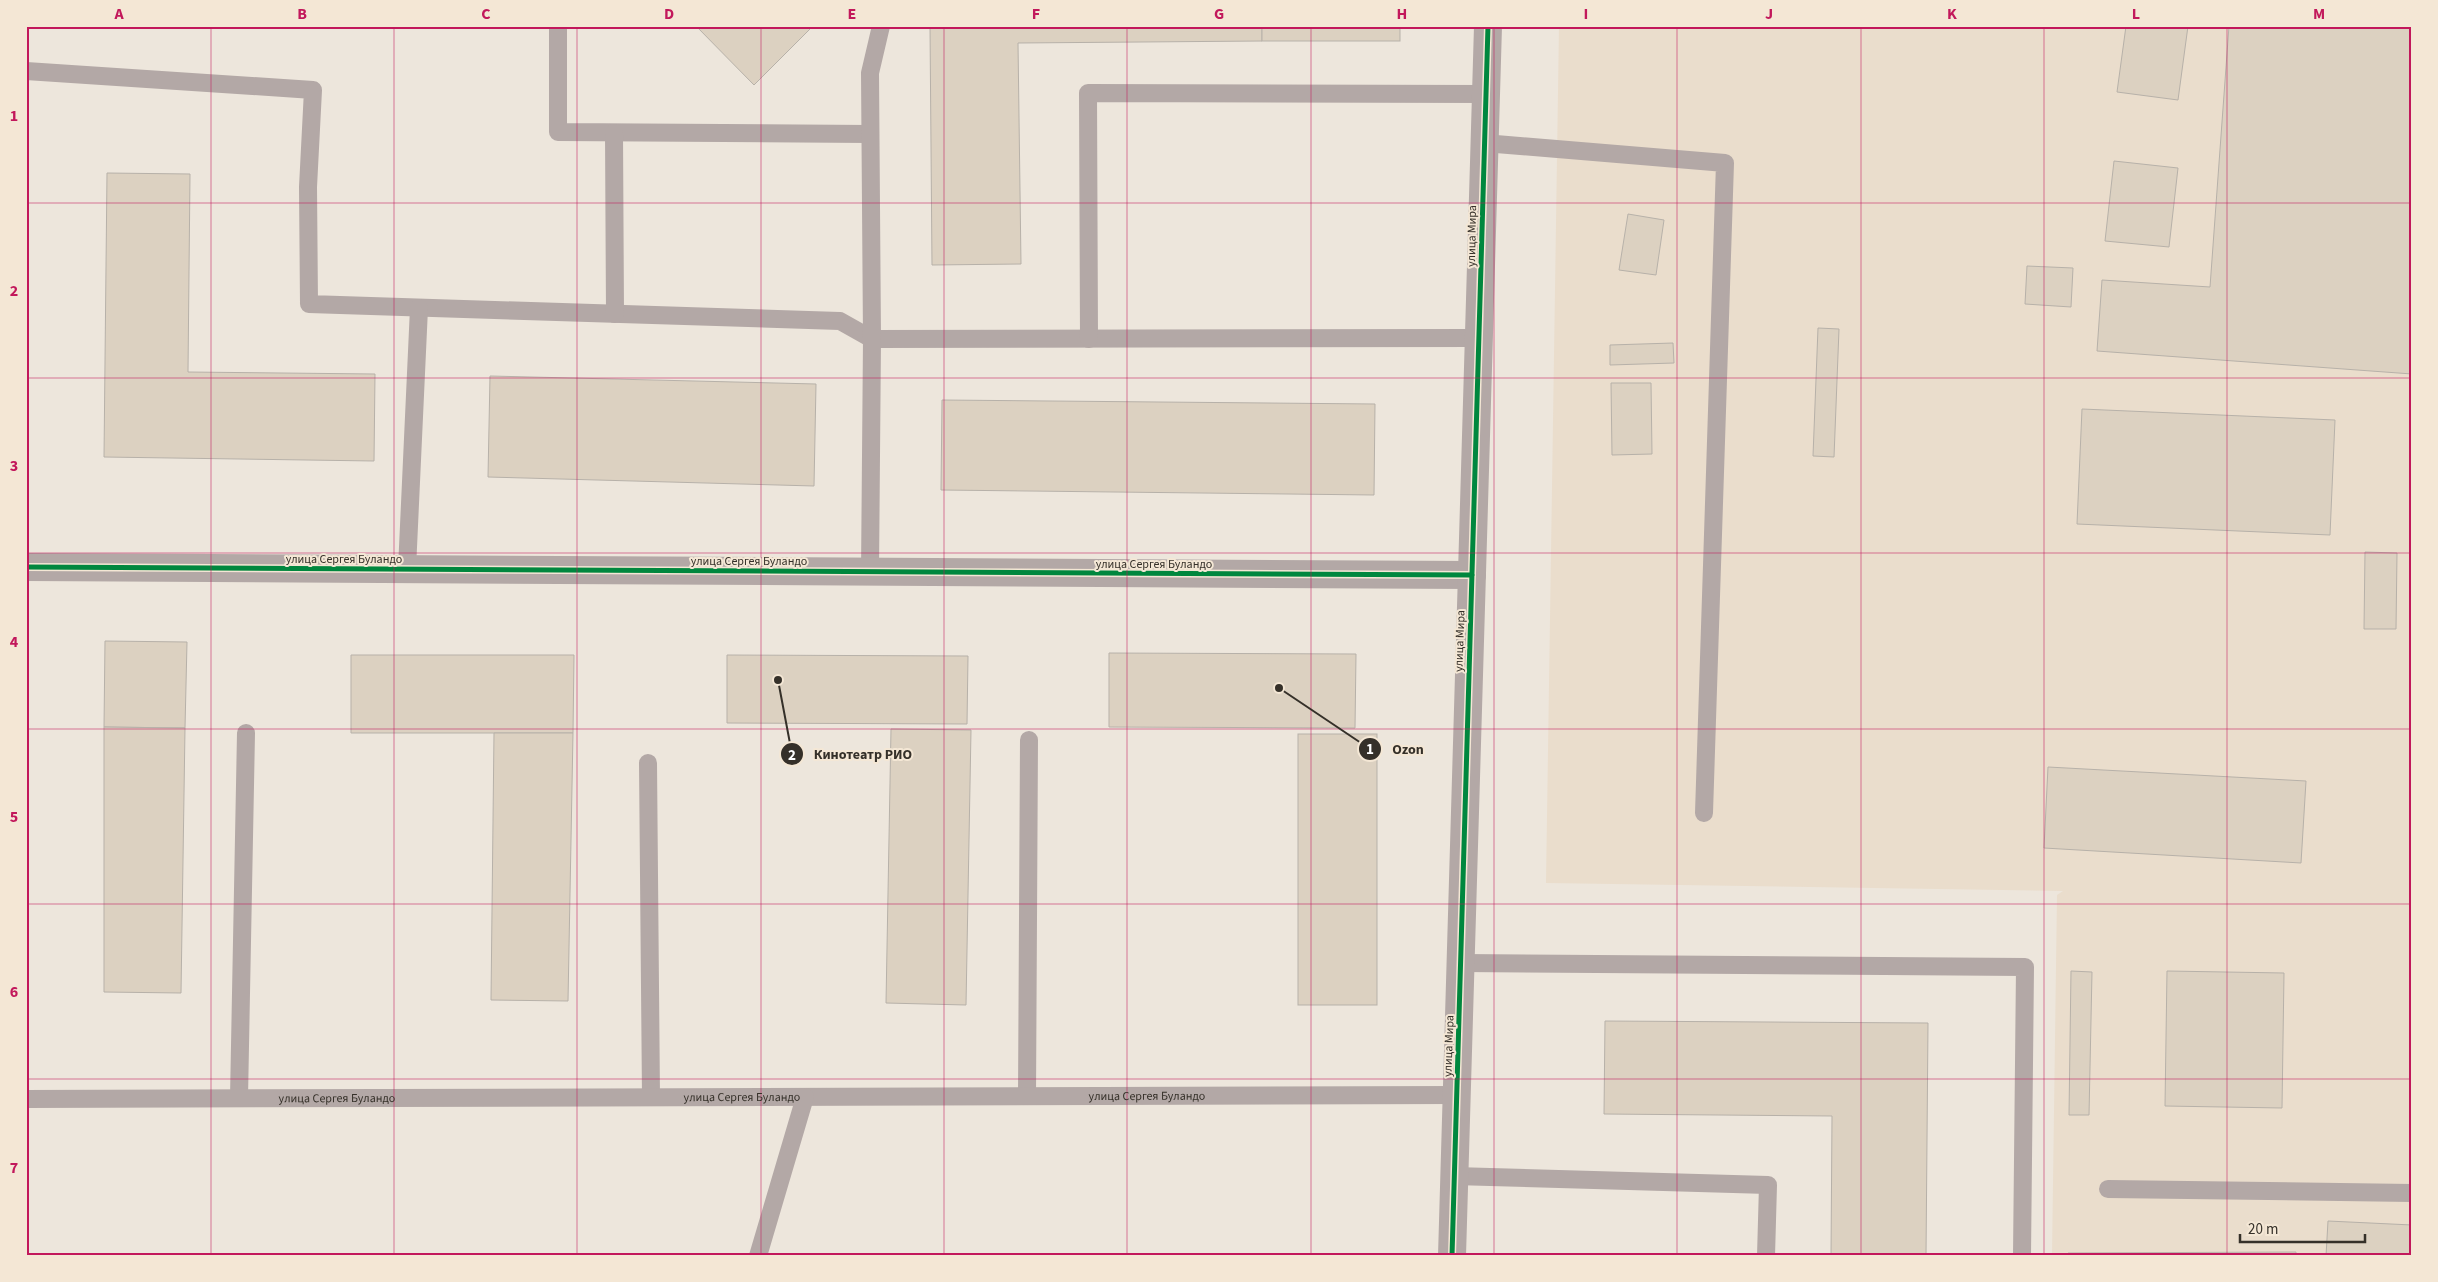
<svg xmlns="http://www.w3.org/2000/svg" width="2438" height="1282" font-family="'Source Sans 3',sans-serif">
  <rect width="100%" height="100%" fill="#ede6dc"/>
  <path fill="#eaddcc" d="M1559,26H2412V1256H2052L2057,895L2063,891L1546,883Z"/>
  <g fill="#dcd1c1" stroke="#b7b1a9">
    <path d="M696,26H813L754,85Z"/>
    <path d="M930,26H1262V41L1018,43L1021,264L932,265Z"/>
    <rect x="1262" y="26" width="138" height="15"/>
    <path d="M2126,26H2188L2178,100L2117,92Z"/>
    <path d="M2229,26H2412V374L2097,351L2102,280L2210,287Z"/>
    <path d="M2114,161L2178,168L2169,247L2105,241Z"/>
    <path d="M107,173L190,174L188,372L375,374L374,461L104,457Z"/>
    <path d="M1628,214L1664,220L1656,275L1619,270Z"/>
    <path d="M2027,266L2073,268L2071,307L2025,304Z"/>
    <path d="M1818,328L1839,329L1834,457L1813,456Z"/>
    <path d="M1673,343L1674,363L1610,365V345Z"/>
    <path d="M490,376L816,384L814,486L488,477Z"/>
    <path d="M1611,383H1651L1652,454L1612,455Z"/>
    <path d="M942,400L1375,404L1374,495L941,490Z"/>
    <path d="M2082,409L2335,420L2330,535L2077,524Z"/>
    <path d="M2365,552L2397,553L2396,629H2364Z"/>
    <path d="M105,641L187,642L185,728L104,727Z"/>
    <path d="M1109,653L1356,654L1355,728L1109,727Z"/>
    <path d="M351,655H574L573,733H351Z"/>
    <path d="M727,655L968,656L967,724L727,723Z"/>
    <path d="M104,727L185,728L181,993L104,992Z"/>
    <path d="M891,729L971,730L966,1005L886,1003Z"/>
    <path d="M494,733H573L568,1001L491,1000Z"/>
    <rect x="1298" y="734" width="79" height="271"/>
    <path d="M2048,767L2306,781L2301,863L2044,848Z"/>
    <path d="M2071,971L2092,972L2089,1115H2069Z"/>
    <path d="M2167,971L2284,973L2282,1108L2165,1106Z"/>
    <path d="M1605,1021L1928,1023L1926,1256H1831L1832,1116L1604,1114Z"/>
    <path d="M2328,1221L2412,1225V1256H2326Z"/>
    <path d="M2296,1252V1256H2068V1253Z"/>
  </g>
  <g fill="none" stroke-linecap="round" stroke-linejoin="round">
    <g stroke="#b3a8a6" stroke-width="18">
      <path d="M558,26V132L870,134"/>
      <path d="M26,71L313,90L308,187L309,304L840,321L872,339L1479,338"/>
      <path d="M614,133L615,314"/>
      <path d="M1484,143L1725,163L1704,813"/>
      <path d="M1089,339L1088,93L1486,94"/>
      <path d="M407,569L419,308"/>
      <path d="M870,572L872,339L870,73L881,26"/>
      <path d="M648,763L651,1097"/>
      <path d="M1461,963L2025,967L2022,1256"/>
      <path d="M1027,1096L1029,740"/>
      <path d="M239,1098L246,733"/>
      <path id="s1" d="M26,1099L1457,1095"/>
      <path d="M1454,1176L1768,1185L1766,1256"/>
      <path d="M2108,1189L2412,1193"/>
      <path d="M758,1256L805,1097"/>
    </g>
    <g stroke="#b3a8a6" stroke-width="28">
      <path d="M26,567L1472,575"/>
      <path d="M1452,1256L1488,26"/>
    </g>
    <defs>
      <g id="cycleway">
        <path d="M26,567L1472,575"/>
        <path d="M1452,1256L1488,26"/>
      </g>
    </defs>
    <use href="#cycleway" stroke="#f4e7d5" stroke-width="8"/>
    <use href="#cycleway" stroke="#00873e" stroke-width="5"/>
  </g>
  <path fill="none" stroke="#c2185b" stroke-width="1" stroke-opacity="0.55" d="M211,26V1256M394,26V1256M577,26V1256M761,26V1256M944,26V1256M1127,26V1256M1311,26V1256M1494,26V1256M1677,26V1256M1861,26V1256M2044,26V1256M2227,26V1256M26,203H2412M26,378H2412M26,553H2412M26,729H2412M26,904H2412M26,1079H2412"/>
  <g text-anchor="middle" dominant-baseline="central" stroke-width="4" stroke-linejoin="round" paint-order="stroke">
    <g font-size="12" fill="#353029" stroke="#f4e7d5">
      <text transform="translate(1472 236) rotate(-89)">улица Мира</text>
      <text x="344" y="559">улица Сергея Буландо</text>
      <text x="749" y="561">улица Сергея Буландо</text>
      <text x="1154" y="564">улица Сергея Буландо</text>
      <text transform="translate(1460 641) rotate(-88)">улица Мира</text>
      <text transform="translate(1449 1046) rotate(-88)">улица Мира</text>
      <text stroke="none"><textPath href="#s1" startOffset="1121">улица Сергея Буландо</textPath></text>
      <text stroke="none"><textPath href="#s1" startOffset="716">улица Сергея Буландо</textPath></text>
      <text stroke="none"><textPath href="#s1" startOffset="311">улица Сергея Буландо</textPath></text>
    </g>
  </g>
  <path fill="none" stroke="#353029" stroke-width="2" d="M1279 688L1370 749M778 680L792 754"/>
  <g fill="#353029" stroke="#f4e7d5" stroke-width="2">
    <circle cx="1279" cy="688" r="5"/>
    <circle cx="778" cy="680" r="5"/>
    <circle cx="1370" cy="749" r="12"/>
    <circle cx="792" cy="754" r="12"/>
  </g>
  <g font-size="15" text-anchor="middle" font-weight="bold" fill="#fff">
    <text x="1370" y="754">1</text>
    <text x="792" y="760">2</text>
  </g>
  <g font-size="14" text-anchor="middle" font-weight="bold" fill="#353029" stroke="#f4e7d5" stroke-width="4" stroke-linejoin="round" paint-order="stroke">
    <text x="1408" y="754">Ozon</text>
    <text x="863" y="759">Кинотеатр РИО</text>
  </g>
  <rect width="2438" height="1282" fill="none" stroke="#f4e7d5" stroke-width="55"/>
  <path d="M2240 1234v8h125v-8" fill="none" stroke="#353029" stroke-width="2.5"/>
  <text x="2248" y="1234" font-size="15" fill="#353029" stroke="#f4e7d5" stroke-width="4" paint-order="stroke">20 m</text>
  <rect x="28" y="28" width="2382" height="1226" fill="none" stroke="#c2185b" stroke-width="2"/>
  <g font-size="16" text-anchor="middle" font-weight="bold" fill="#c2185b">
    <text x="119" y="19">A</text>
    <text x="302" y="19">B</text>
    <text x="486" y="19">C</text>
    <text x="669" y="19">D</text>
    <text x="852" y="19">E</text>
    <text x="1036" y="19">F</text>
    <text x="1219" y="19">G</text>
    <text x="1402" y="19">H</text>
    <text x="1586" y="19">I</text>
    <text x="1769" y="19">J</text>
    <text x="1952" y="19">K</text>
    <text x="2136" y="19">L</text>
    <text x="2319" y="19">M</text>
    <text x="14" y="121">1</text>
    <text x="14" y="296">2</text>
    <text x="14" y="471">3</text>
    <text x="14" y="647">4</text>
    <text x="14" y="822">5</text>
    <text x="14" y="997">6</text>
    <text x="14" y="1173">7</text>
  </g>
</svg>
